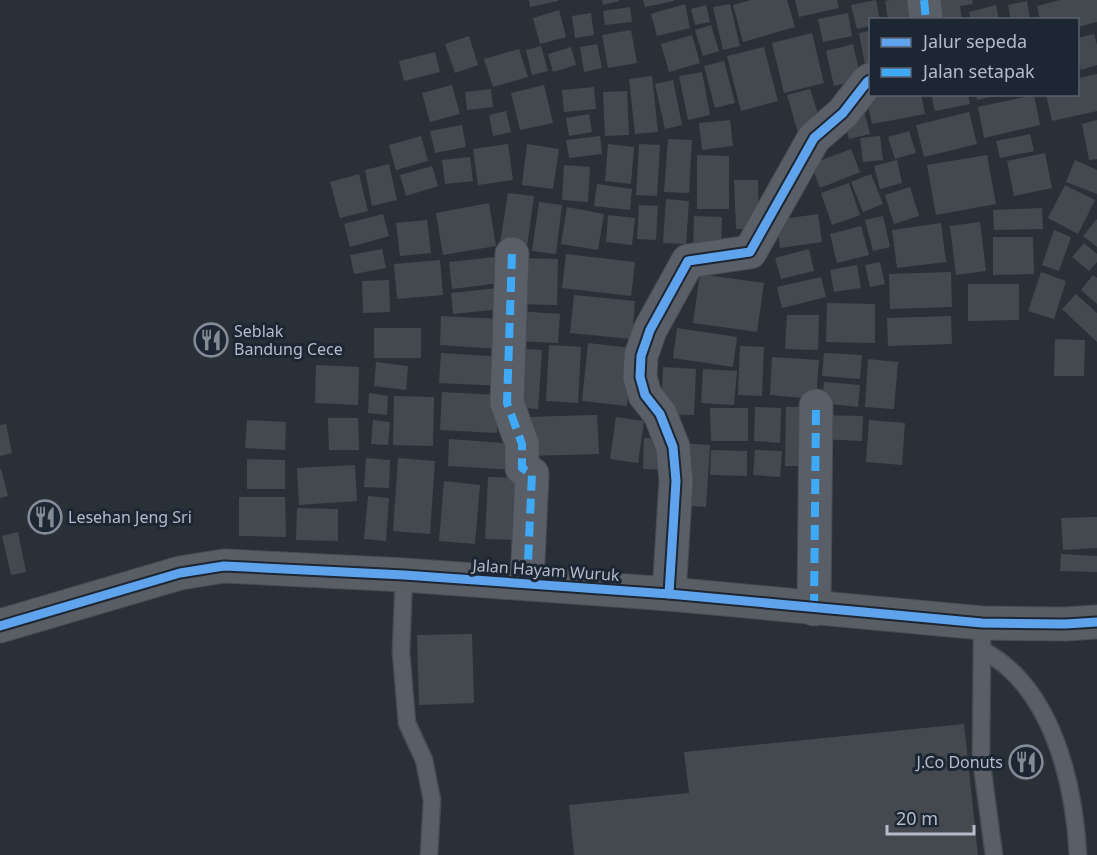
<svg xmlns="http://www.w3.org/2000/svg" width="1097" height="855" font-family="'Noto Sans',sans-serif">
  <rect width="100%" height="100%" fill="#2a3038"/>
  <g fill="#444950">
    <path d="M529,0H558V1L530,7Z"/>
    <path d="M602,0H619V1L603,5Z"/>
    <path d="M643,0H673L674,1L645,7Z"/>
    <path d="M751,0H787L795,27L743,42L733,5Z"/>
    <path d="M795,0H837L839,8L799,17Z"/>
    <path d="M876,0L880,20H870V26L857,29L851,5Z"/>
    <path d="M889,0H917L920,17L888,20L885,1Z"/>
    <path d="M927,0H972L973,4L960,6L962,20H931Z"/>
    <path d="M1060,0H1097V22L1078,27V20H1040L1037,6Z"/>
    <path d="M1027,1L1030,20H1011L1008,5Z"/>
    <path d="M685,4L690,28L657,36L651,14Z"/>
    <path d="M730,4L740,46L723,50L713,7Z"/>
    <path d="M706,5L710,22L695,25L691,9Z"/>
    <path d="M996,5L999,20H971L969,12Z"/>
    <path d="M630,7L632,22L605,25L603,11Z"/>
    <path d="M559,10L566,37L540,44L533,18Z"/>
    <path d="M591,13L594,35L575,38L572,16Z"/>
    <path d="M848,13L852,36L823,42L818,19Z"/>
    <path d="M711,25L719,51L703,56L695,30Z"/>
    <path d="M631,30L637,63L608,68L602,35Z"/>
    <path d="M870,31V69L866,70L859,33Z"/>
    <path d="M812,33L824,83L784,93L772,43Z"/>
    <path d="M1094,34L1097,45V65L1081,70L1078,58V38Z"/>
    <path d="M692,35L700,63L669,72L661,44Z"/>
    <path d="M469,36L478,65L455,73L445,44Z"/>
    <path d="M597,44L602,68L584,72L580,47Z"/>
    <path d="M853,44L861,80L834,86L826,51Z"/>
    <path d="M541,46L548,71L532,75L526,50Z"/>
    <path d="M571,47L576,65L553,72L548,54Z"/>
    <path d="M764,47L778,101L741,111L727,56Z"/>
    <path d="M519,49L528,77L493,87L484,59Z"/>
    <path d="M435,52L440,72L404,81L399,61Z"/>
    <path d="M724,61L735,103L715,108L704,66Z"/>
    <path d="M702,72L710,115L688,120L679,76Z"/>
    <path d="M1097,74V111L1052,121L1046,94H1078V78Z"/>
    <path d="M652,76L658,132L635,134L629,79Z"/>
    <path d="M673,80L682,125L665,129L655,84Z"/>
    <path d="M452,85L460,114L430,122L422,93Z"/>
    <path d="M544,85L553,123L520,130L511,93Z"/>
    <path d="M594,87L596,109L564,112L562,90Z"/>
    <path d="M864,88L870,94H921L925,114L872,124Z"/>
    <path d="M491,89L493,107L467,110L465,92Z"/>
    <path d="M810,89L822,126L798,133L787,95Z"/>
    <path d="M627,91L629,135L605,136L603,92Z"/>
    <path d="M931,94H968L970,104L935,111Z"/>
    <path d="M976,94H999V95L977,100Z"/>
    <path d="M1034,95L1040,125L984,138L978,107Z"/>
    <path d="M506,111L511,132L493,136L489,115Z"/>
    <path d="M864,111L870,134L849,139L843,116Z"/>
    <path d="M969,112L977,144L924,157L916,125Z"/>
    <path d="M589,114L592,132L569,136L566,118Z"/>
    <path d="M730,120L733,146L702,150L699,123Z"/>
    <path d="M1097,120V159L1089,160L1082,124Z"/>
    <path d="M462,125L466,147L435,153L430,131Z"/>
    <path d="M909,131L916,153L895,159L888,137Z"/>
    <path d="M1030,134L1034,151L1000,158L996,141Z"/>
    <path d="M421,136L428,161L396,170L389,145Z"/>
    <path d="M600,136L602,154L569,158L566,140Z"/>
    <path d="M880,136L883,160L863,162L860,138Z"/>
    <path d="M668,139L692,140L689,193L664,192Z"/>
    <path d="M508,144L513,180L478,185L473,149Z"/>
    <path d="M527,144L559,149L553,189L522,185Z"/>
    <path d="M608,144L634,147L631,184L605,181Z"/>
    <path d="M639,144L660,145L657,196L636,195Z"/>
    <path d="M851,149L860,172L820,188L811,164Z"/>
    <path d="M1045,153L1052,188L1014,196L1007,161Z"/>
    <path d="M697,155L729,156V209H697Z"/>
    <path d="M987,155L996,204L936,215L927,165Z"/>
    <path d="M470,157L473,181L445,184L442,160Z"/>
    <path d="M897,160L902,183L880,189L874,166Z"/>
    <path d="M1075,160L1097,170V194L1066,182Z"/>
    <path d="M389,164L397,200L372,206L365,170Z"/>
    <path d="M564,165L590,167L588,202L562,200Z"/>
    <path d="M432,166L438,186L406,196L400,175Z"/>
    <path d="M359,174L368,211L340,218L330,182Z"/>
    <path d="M871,174L883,204L863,212L851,182Z"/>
    <path d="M734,180H758L759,229H736Z"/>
    <path d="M849,183L860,215L832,225L821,193Z"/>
    <path d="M597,184L632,189L630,210L594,206Z"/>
    <path d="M1065,185L1095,200L1078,234L1048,218Z"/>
    <path d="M910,187L919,216L894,224L885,195Z"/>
    <path d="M508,193L534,196L527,247L500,243Z"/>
    <path d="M666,199L689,201L686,244L663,243Z"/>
    <path d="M539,202L562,205L556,254L532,251Z"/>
    <path d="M489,203L496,246L443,255L436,213Z"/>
    <path d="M639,205L658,206L656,240L637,239Z"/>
    <path d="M567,207L604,214L598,250L561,244Z"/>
    <path d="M1042,208L1043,229L994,230L993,210Z"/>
    <path d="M383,214L389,236L350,247L344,224Z"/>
    <path d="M818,214L822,242L780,248L776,220Z"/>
    <path d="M608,215L635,218L632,245L606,242Z"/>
    <path d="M694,216L722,217L721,249L693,248Z"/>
    <path d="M883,216L890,247L873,251L865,220Z"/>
    <path d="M1097,219V247L1083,236Z"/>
    <path d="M427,220L431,253L400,256L396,223Z"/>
    <path d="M980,222L986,271L956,275L950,226Z"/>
    <path d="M941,223L946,262L897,268L892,230Z"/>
    <path d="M861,226L869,255L837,263L830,234Z"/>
    <path d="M1054,230L1071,237L1059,271L1042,265Z"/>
    <path d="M993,237H1033L1034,274L993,275Z"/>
    <path d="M1084,243L1097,254V262L1089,271L1072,257Z"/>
    <path d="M382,249L386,268L354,274L350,255Z"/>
    <path d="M809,249L814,271L781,279L775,258Z"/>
    <path d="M566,254L635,262L631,296L562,288Z"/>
    <path d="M505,256L508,282L452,289L449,262Z"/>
    <path d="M517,258L558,259L557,305L516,304Z"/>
    <path d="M440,260L443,295L397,299L394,264Z"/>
    <path d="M880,262L885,284L870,287L865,265Z"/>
    <path d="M857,265L861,288L834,292L830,270Z"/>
    <path d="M951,272L952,307L890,309L889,274Z"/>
    <path d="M1041,272L1066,281L1054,319L1028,311Z"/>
    <path d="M700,274L764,283L757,332L693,323Z"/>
    <path d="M1093,275L1097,278V304L1081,290Z"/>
    <path d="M821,277L826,297L782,308L777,287Z"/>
    <path d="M389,280L390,312L363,313L362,281Z"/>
    <path d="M968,284H1019V320L968,321Z"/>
    <path d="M498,288L501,309L453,314L451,293Z"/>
    <path d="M1076,294L1097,313V342L1062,309Z"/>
    <path d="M574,295L635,301L632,339L570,333Z"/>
    <path d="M827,303L875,304V343L826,342Z"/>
    <path d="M518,311L560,314L558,343L516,341Z"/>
    <path d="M787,315H819L818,350L785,349Z"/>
    <path d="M441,316L502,319L500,349L440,345Z"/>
    <path d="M951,316L952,344L888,346L887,318Z"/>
    <rect x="374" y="328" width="47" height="30"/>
    <path d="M677,328L737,337L733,367L673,358Z"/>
    <path d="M1055,339L1085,340L1084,376H1054Z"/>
    <path d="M588,343L632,348L627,406L582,401Z"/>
    <path d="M549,345L581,347L578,403L546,401Z"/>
    <path d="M740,346L764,347L762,396L738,395Z"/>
    <path d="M516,348L542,350L538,409L512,407Z"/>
    <path d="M441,353L506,357L504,386L439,383Z"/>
    <path d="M824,353L862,355L860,379L822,376Z"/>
    <path d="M772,357L819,360L816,399L770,395Z"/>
    <path d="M868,359L898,362L894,409L865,407Z"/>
    <path d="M376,362L408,366L406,390L374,386Z"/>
    <path d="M316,365L359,367L358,405L315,403Z"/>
    <path d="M663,367L696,369L694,415L661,414Z"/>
    <path d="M703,369L737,371L734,405L701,403Z"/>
    <path d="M824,382L860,385L858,407L822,403Z"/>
    <path d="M442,392L498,395L497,433L440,430Z"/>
    <path d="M369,393L388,396L387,415L368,413Z"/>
    <path d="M394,396L434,397L433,446L393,445Z"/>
    <path d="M755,407L781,408L780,443L754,441Z"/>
    <path d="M786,407H809L808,466H785Z"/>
    <path d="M710,408H748V441H711Z"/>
    <path d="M597,415L599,454L526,456L524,417Z"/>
    <path d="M820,415L863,416L862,441L819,439Z"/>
    <path d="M616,417L644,421L638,463L610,459Z"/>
    <path d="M328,418H358L359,450H329Z"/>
    <path d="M247,420L286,422L285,450L245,448Z"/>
    <path d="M373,420L390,422L388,445L371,444Z"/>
    <path d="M869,420L905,423L902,465L866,462Z"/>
    <path d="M6,424L12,453L0,456V425Z"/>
    <path d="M644,438L667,439L666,470L643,469Z"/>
    <path d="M449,439L517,444L515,470L448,466Z"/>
    <path d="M683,443L710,445L706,507L677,505Z"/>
    <path d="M711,450L747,451V476L710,475Z"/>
    <path d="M755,450L782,451L780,477L753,475Z"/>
    <path d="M366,458L390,460L389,488L364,487Z"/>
    <path d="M398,458L435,461L430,534L393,531Z"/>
    <path d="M247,459L285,460V489H247Z"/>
    <path d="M355,465L357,501L299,505L297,468Z"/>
    <path d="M1,469L8,496L0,498V470Z"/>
    <path d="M488,477L524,478L521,540L485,539Z"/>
    <path d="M444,481L480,485L475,544L439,541Z"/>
    <path d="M368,496L389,498L386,541L364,539Z"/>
    <path d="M239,497H285L286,537L239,536Z"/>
    <path d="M297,508L338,509V541L296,540Z"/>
    <path d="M1097,517V548L1063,550L1061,518Z"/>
    <path d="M18,532L26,572L11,575L2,536Z"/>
    <path d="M1061,554L1097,556V572L1060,571Z"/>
    <path d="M472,634L474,703L419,705L417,635Z"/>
    <path d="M964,724L978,855H574L569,805L689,793L684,752Z"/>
  </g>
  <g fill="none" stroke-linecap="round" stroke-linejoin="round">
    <defs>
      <g id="lane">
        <path d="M404,575L401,652L407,723L424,760L432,800L429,855"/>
        <path d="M982,641L981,758L994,855"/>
        <path d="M982,650C1052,686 1074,782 1078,855"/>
      </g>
      <g id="street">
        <path d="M924,0L926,20"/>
        <path d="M512,254L507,403L522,444V468L532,474L527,584"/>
        <path d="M669,594L676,481L673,447L660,414L645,395L640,377L641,356L650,330L688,261L750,252L814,138L843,113L867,82L870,80"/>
        <path d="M814,609L816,406"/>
      </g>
      <path id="secondary" d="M0,626L180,573L224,566L404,575L669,594L982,623L1065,624L1097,622"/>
    </defs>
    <use href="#lane" stroke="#484c53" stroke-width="19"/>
    <use href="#street" stroke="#484c53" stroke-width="35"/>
    <use href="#secondary" stroke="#484c53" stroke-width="35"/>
    <use href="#lane" stroke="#5a5e66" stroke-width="16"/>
    <use href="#street" stroke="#5a5e66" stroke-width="33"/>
    <use href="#secondary" stroke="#595d64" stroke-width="33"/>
    <g stroke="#3fa9f5" stroke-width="8" stroke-dasharray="15 8" stroke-linecap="butt">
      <path d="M924,0L926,20"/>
      <path d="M512,254L507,403L522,444V468L532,474L527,584"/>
      <path d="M814,609L816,406"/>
    </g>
    <defs>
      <g id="cycleway">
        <path d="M669,594L676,481L673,447L660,414L645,395L640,377L641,356L650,330L688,261L750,252L814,138L843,113L867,82L870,80"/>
        <path d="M0,626L180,573L224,566L404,575L669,594L982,623L1065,624L1097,622"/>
      </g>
    </defs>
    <use href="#cycleway" stroke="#1d2633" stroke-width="13"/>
    <use href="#cycleway" stroke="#60a3ed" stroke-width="9"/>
  </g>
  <defs>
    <symbol id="restaurant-ring" viewBox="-11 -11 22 22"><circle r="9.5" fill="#1d2633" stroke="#848b96" stroke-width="1.5"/><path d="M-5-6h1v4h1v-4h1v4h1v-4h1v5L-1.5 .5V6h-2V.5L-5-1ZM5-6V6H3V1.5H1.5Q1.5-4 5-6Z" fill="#848b96"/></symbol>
  </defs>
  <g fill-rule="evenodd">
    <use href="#restaurant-ring" x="192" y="321" width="38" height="38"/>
    <use href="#restaurant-ring" x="26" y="498" width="38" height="38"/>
    <use href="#restaurant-ring" x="1007" y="743" width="38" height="38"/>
  </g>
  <g text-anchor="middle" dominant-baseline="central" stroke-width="6" stroke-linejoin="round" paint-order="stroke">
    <g font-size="16" fill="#b4bcc9" stroke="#1d2633" text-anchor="start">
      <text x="234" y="331">Seblak<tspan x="234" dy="18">Bandung Cece</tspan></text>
      <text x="68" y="517">Lesehan Jeng Sri</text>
      <text x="1003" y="762" text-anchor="end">J.Co Donuts</text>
    </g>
    <g font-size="16" fill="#b4bcc9" stroke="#1d2633">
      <text transform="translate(546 570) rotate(4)">Jalan Hayam Wuruk</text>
    </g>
  </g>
  <rect x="869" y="18" width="210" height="78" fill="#1d2633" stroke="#59626f" stroke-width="1.5"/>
  <rect x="881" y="38" width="30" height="9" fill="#60a3ed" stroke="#59626f" stroke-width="1.5"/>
  <text x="923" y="48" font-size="18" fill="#b4bcc9">Jalur sepeda</text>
  <rect x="881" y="68" width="30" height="9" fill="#3fa9f5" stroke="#59626f" stroke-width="1.5"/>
  <text x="923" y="78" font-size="18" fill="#b4bcc9">Jalan setapak</text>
  <path d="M887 825v9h87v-9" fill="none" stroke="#b4bcc9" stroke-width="3"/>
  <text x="896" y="825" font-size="18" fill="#b4bcc9" stroke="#1d2633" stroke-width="4.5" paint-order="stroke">20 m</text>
</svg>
